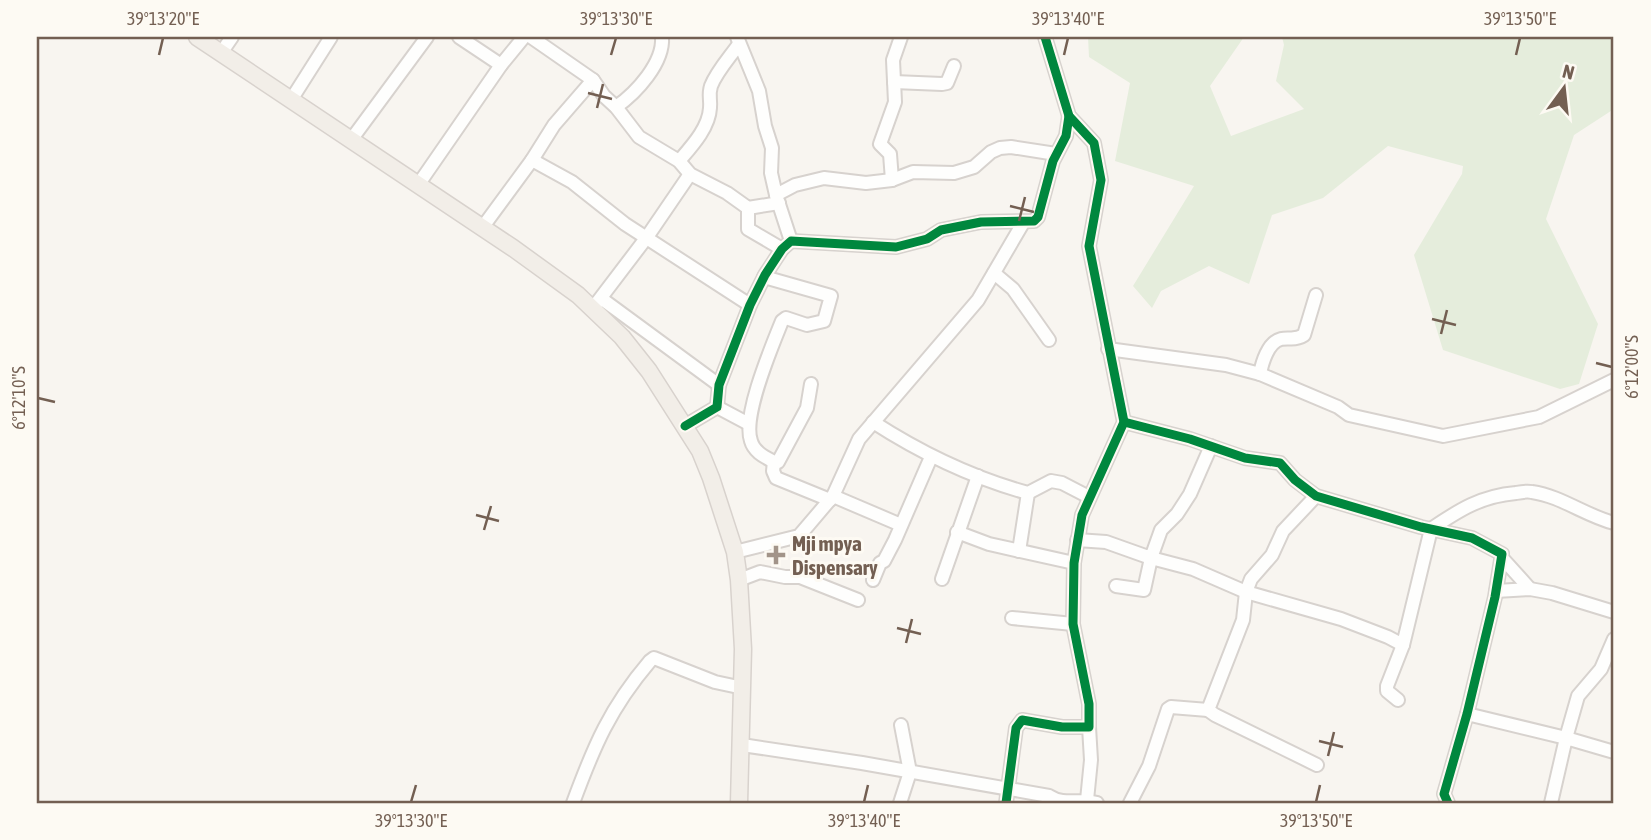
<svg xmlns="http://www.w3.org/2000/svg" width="1651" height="840" font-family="'Asap Condensed',sans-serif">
  <rect width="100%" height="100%" fill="#f8f5f0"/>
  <path fill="#e5eddc" d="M1088,37H1244L1210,86L1231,136L1304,109L1276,81L1284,45L1282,37H1614V109L1574,135L1546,219L1598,324L1579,384L1560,389L1443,350L1414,255L1462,174L1463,166L1388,146L1323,198L1272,215L1249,284L1209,266L1161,291L1152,308L1133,286L1194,186L1115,161L1130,83L1089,57Z"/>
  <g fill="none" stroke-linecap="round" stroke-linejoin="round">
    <defs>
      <g id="minor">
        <path d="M459,37L501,65"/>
        <path d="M531,37L593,80L604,96L616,107L639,137L679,161L690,174L727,193L748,208L779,203"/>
        <path d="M737,37L759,91L765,126L772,148L771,173L776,195L791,241"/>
        <path d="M221,53L232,37"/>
        <path d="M894,82L942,84L947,83L954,66"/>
        <path d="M291,100L331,37"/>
        <path d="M616,107C636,93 664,63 662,37"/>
        <path d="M351,140L427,37"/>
        <path d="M532,160L572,182L625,224L750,305"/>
        <path d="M679,161C691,147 709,128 710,108C711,100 708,95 711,86C717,71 730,57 739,44"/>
        <path d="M892,180L890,154L880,144L895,102L893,60L901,37"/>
        <path d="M418,185L501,65L524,37"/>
        <path d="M776,195L795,185L824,178L866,183L892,180L913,172L954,173L974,167L991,152L1000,148L1011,147L1056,154"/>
        <path d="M748,208V229L782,249"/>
        <path d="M482,228L532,160L554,125L593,80"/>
        <path d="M994,273L1013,289L1049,340"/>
        <path d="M764,277L831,296L824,321L807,325L786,318L782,321C772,346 742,416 751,441C754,452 765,457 774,462H778L807,408L811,384"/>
        <path d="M602,299L719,385"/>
        <path d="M593,308L647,237L690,174"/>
        <path d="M1108,349L1226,365L1260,374L1338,407L1349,415L1443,436L1539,417L1614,380"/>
        <path d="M1260,374C1262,363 1268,342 1281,339C1290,337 1295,341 1304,335L1316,295"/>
        <path d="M717,407L749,424"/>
        <path d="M873,422C921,453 973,478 1028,493L1051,481L1062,483L1089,497"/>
        <path d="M1124,422L1190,439L1245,458L1280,463L1295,480L1316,496L1421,527L1472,538L1502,554L1495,597L1467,714L1444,794L1448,803"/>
        <path d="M685,426L717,407L719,385L750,305L765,275L782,249L791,241L896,247L927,239L941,230L981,222L1034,221L1038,217L1053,161L1066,136L1069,116"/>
        <path d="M774,462L773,471L776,478L830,500"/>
        <path d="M833,496L901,525"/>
        <path d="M1316,496L1283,531L1272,555L1251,579L1246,592L1243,620L1208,710L1215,715L1317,765"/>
        <path d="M957,532L989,544L1074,563"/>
        <path d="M1077,540L1106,542L1151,558L1161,530L1177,514L1190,494L1211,446"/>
        <path d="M1019,551L1028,493"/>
        <path d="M735,552L799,536L833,496L859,439L978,300L1023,223"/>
        <path d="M1503,559L1530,589"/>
        <path d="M942,579L978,476"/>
        <path d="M739,580L760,572L785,577H800L858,600"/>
        <path d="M873,580L880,563L884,561L895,540L931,457"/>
        <path d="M1116,586L1144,590L1151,558L1193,569L1246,592L1341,619L1388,637L1403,645"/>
        <path d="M1496,591L1530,589L1552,593L1614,612"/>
        <path d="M1012,618L1073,624"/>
        <path d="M1398,700L1387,691V686L1403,645L1431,529C1459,510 1481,496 1516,493C1521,492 1527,491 1532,492C1561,496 1586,516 1614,523"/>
        <path d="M1467,714L1566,738L1578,696L1601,669L1614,639"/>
        <path d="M742,745L862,763L1049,796C1064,806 1080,798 1097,803"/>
        <path d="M1087,800L1091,760L1089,727"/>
        <path d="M573,803C594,746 610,708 650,661L654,658L715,682L743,688"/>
        <path d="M900,803L910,772L901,725"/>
        <path d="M1006,803L1016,728L1022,720L1062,727H1089V704L1073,624L1074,563L1082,515L1124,422L1089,246L1101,180L1094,143L1069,116L1045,37"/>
        <path d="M1130,803L1149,766L1168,709L1171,707L1208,710"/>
        <path d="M1551,803L1566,738L1614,752"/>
      </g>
      <path id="major" d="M197,37L513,248L578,295L622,337L649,371L700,451L711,478L735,552L739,580L743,649L739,803"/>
    </defs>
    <use href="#minor" stroke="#d7d2ce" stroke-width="16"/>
    <use href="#major" stroke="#d8d2cd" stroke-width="19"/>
    <use href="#minor" stroke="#fefefd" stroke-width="12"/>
    <use href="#major" stroke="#f2eee8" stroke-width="16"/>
    <defs>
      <g id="cycleway">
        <path d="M1124,422L1190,439L1245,458L1280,463L1295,480L1316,496L1421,527L1472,538L1502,554L1495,597L1467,714L1444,794L1448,803"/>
        <path d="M685,426L717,407L719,385L750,305L765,275L782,249L791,241L896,247L927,239L941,230L981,222L1034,221L1038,217L1053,161L1066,136L1069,116"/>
        <path d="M1006,803L1016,728L1022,720L1062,727H1089V704L1073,624L1074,563L1082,515L1124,422L1089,246L1101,180L1094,143L1069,116L1045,37"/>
      </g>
    </defs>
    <use href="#cycleway" stroke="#fdfaf3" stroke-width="13"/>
    <use href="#cycleway" stroke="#00873e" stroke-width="9"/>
  </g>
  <path fill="none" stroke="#735f52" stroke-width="2.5" d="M159,55L163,38M611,55L616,38M1064,55L1068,38M1516,55L1520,38M588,93L612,99M597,108L603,84M1010,206L1034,212M1019,221L1025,197M1432,319L1456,325M1441,334L1447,310M1596,363L1612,367M38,398L55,402M476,515L499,521M484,530L491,506M897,628L921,634M906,643L912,619M1319,741L1343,747M1328,756L1334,732M411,802L416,785M864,802L868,785M1316,802L1320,785"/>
  <path fill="#a29489" stroke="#fdfaf3" stroke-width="2.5" d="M772.5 544.5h7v7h7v7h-7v7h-7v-7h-7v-7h7z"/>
  <g text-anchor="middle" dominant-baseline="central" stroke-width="6" stroke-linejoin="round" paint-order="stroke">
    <g font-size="21" font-weight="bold" fill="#735f52" stroke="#fdfaf3" text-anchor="start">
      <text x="792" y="543">Mji mpya<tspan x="792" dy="24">Dispensary</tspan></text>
    </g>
  </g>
  <rect width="1651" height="840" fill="none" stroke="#fdfaf3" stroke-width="77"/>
  <g transform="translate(1564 88) rotate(15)" stroke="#fdfaf3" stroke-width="5" paint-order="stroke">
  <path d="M0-5L12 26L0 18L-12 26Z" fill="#735f52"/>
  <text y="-10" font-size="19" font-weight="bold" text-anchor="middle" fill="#735f52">N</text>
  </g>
  <rect x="38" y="38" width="1574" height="764" fill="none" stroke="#735f52" stroke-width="2.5"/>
  <g font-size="18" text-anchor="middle" fill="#735f52">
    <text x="163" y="25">39°13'20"E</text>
    <text x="616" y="25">39°13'30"E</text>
    <text x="1068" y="25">39°13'40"E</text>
    <text x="1520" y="25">39°13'50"E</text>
    <text transform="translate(1632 367) rotate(-90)" y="6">6°12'00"S</text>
    <text transform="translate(19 398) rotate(-90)" y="6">6°12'10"S</text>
    <text x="411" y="827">39°13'30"E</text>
    <text x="864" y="827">39°13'40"E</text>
    <text x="1316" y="827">39°13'50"E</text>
  </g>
</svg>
